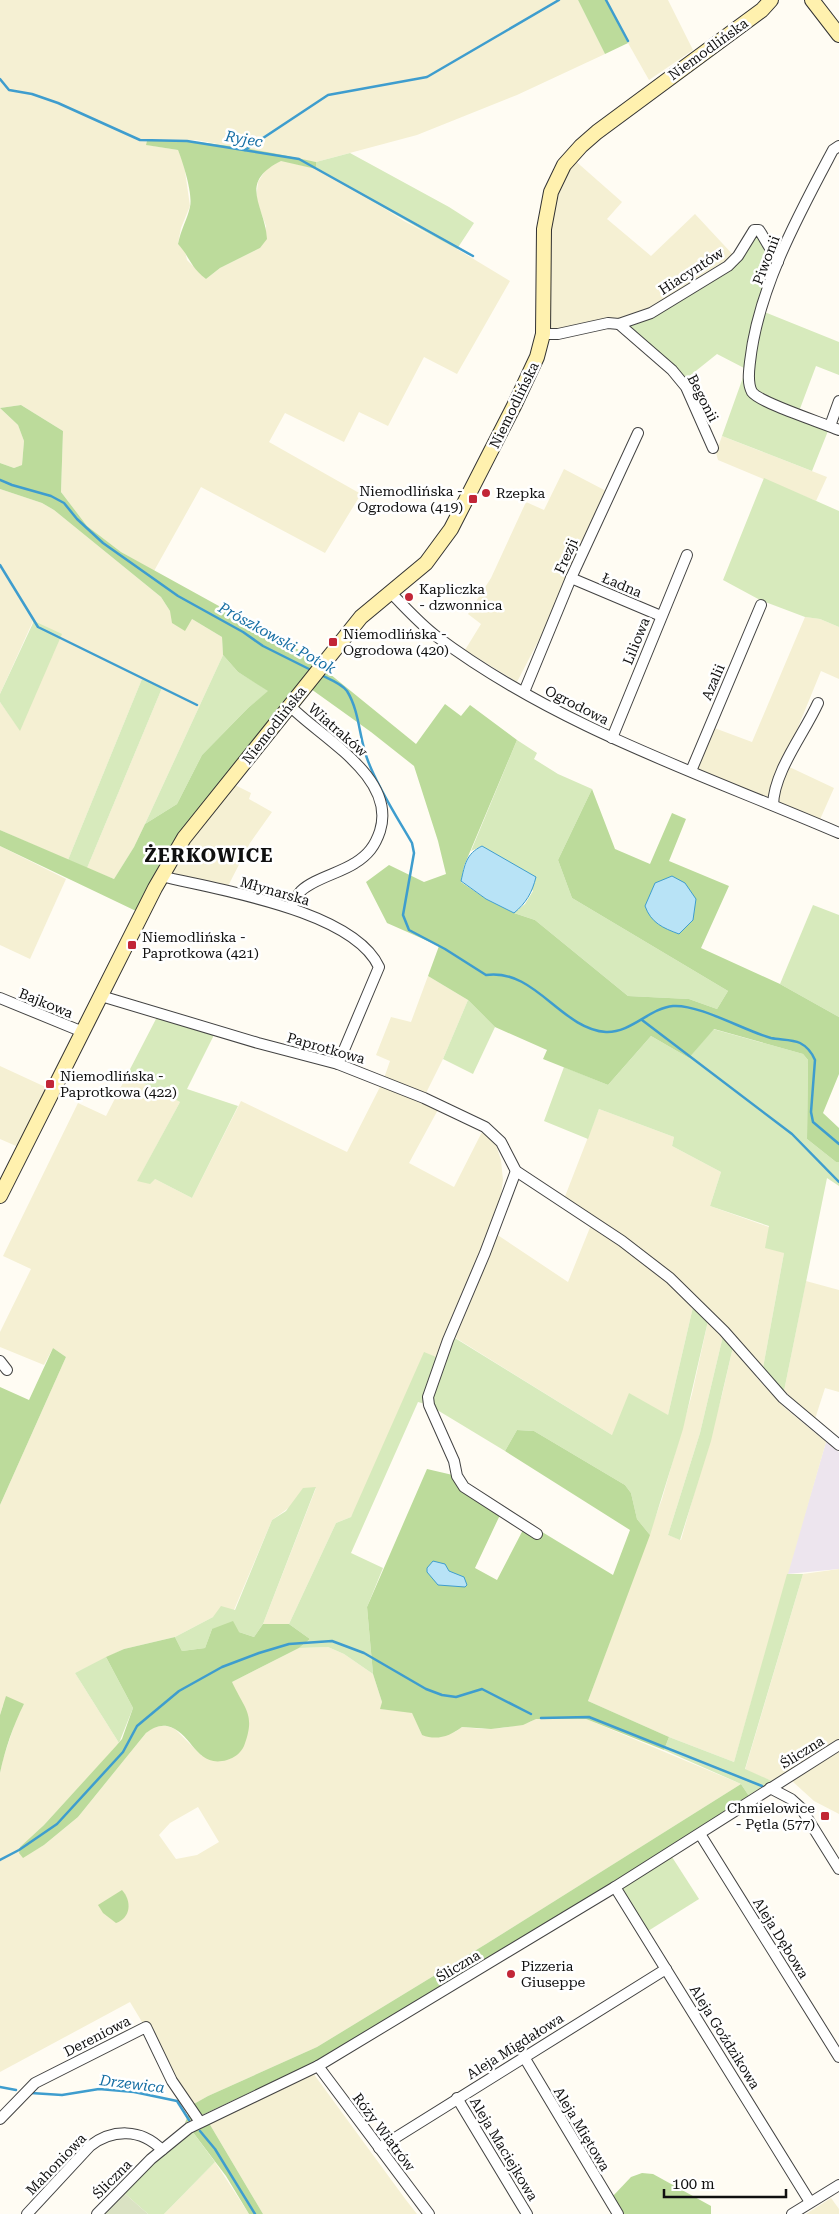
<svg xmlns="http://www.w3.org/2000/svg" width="839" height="2214" font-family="'Roboto Serif',serif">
  <rect width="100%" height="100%" fill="#fffcf3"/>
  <path fill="#ede5ee" d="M826,1442L839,1452V1569L787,1574Z"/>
  <g fill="#f5f0d3" fill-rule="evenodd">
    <path d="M0,0H578L605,54L517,95L417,135L316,162L196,140H161L147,145L178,150L184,164L190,206L181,228L178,244L185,251L187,260L206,279L220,268L260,248L266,226L256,199L258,182L266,169L281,160L316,169L363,195L404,221L457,249L510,281L457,374L424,357L388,426L359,412L344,442L285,413L269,442L361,494L325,553L201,487L154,571L121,552L87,526L61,492L63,431L21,405L0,408L18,425L24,441L22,465L14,468L0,463Z"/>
    <path d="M606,0H668L693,50L649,80L628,43Z"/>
    <path d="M572,158L622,202L607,219L651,256L695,214L736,258L651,313L543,334L545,216Z"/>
    <path d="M722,436L827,477L816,501L718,460L716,453Z"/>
    <path d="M564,469L610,493L571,578L517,682L465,650L481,624L468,614L491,578L526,502L544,510Z"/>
    <path d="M0,489L42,503L54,510L161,597L170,611L192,619L222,637L223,655L145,824L134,847L114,879L87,868L162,688L142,679L68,860L0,830V702L20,730L33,621L0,694Z"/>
    <path d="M805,617L820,619L839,627V679L821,671L783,764L834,788L818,824L691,771L709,726L752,742Z"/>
    <path d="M229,782L251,793L249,799L272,812L250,843L225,892L169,873Z"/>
    <path d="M0,846L66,879L30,959L0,945Z"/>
    <path d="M428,976L468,1000L443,1059L424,1097L440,1106L409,1163L454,1187L483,1130L496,1145L501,1160L503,1180L496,1234L568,1282L591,1225L564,1199L599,1109L674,1137L672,1146L721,1172L710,1206L769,1227L784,1253L763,1368L693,1307L668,1415L612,1435L451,1335L351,1517L336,1523L289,1624H263L316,1488L272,1520L234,1610L213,1617L175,1637L124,1649L75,1673L119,1743L44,1825L20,1847L23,1857L44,1845L78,1817L146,1733L155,1726H167L175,1729L202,1756L232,1682L299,1648L328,1647L344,1654L373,1674L382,1702L381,1709L412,1712L422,1735L455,1732L462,1727L482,1729L503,1728L530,1722L535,1719H586L741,1784L486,1944L317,2047L208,2096L192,2105L130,2002L0,2072V1773L3,1759L16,1720L24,1704L3,1705L0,1715V1505L66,1357L53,1348L44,1365L0,1347V1332L31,1269L3,1256L78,1103L106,1116L127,1075L180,1102L139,1178L155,1179L192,1198L241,1101L347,1152L383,1081L390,1061L376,1055L391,1017L411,1022ZM198,1807L219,1842L197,1855L176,1859L159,1835L170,1823Z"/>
    <path d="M0,1066L52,1090L23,1149L0,1139Z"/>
    <path d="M806,1281L839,1290V1392L825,1388L815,1419L784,1391Z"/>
    <path d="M708,1321L723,1336L700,1433L668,1535L681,1540L722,1395L733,1347L758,1379L785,1408L826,1442L734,1762L669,1737L588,1701L662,1499L692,1394Z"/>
    <path d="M839,1569V1814L814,1801L792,1781H772L745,1770L803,1574Z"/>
    <path d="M313,2073L406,2200L417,2214H263L209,2123L282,2089Z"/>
    <path d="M215,2162L249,2214H164Z"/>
    <path d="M831,2198L839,2209V2214H806Z"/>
  </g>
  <g fill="#d7eabc">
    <path d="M350,153L449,207L474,223L457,249C409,224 364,195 316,169V162Z"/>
    <path d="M754,230L778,262L762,311L839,342V375L816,366L798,414L830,426L812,471L722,436L746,369L717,354L682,382L619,324L651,313L728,266Z"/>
    <path d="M764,478L839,511V627L820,619L805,617L760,600L723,580Z"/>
    <path d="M34,621L62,634L20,731L0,702V694Z"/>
    <path d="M223,655L238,672L269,691L248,708L202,755L177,804L145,824Z"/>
    <path d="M142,679L162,688L87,868L68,860Z"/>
    <path d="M517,740L537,753L534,759L558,774L592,789L558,860L572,898L728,991L717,1009L689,999L628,996L535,920L514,913L525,904L533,891L506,861L482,846L471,851Z"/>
    <path d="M813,905L839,915V1017L780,984Z"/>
    <path d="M468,1000L495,1027L473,1074L443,1059Z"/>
    <path d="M157,1017L216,1031L187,1089L238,1106L192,1198L155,1179L150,1184L137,1181L180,1102L127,1075Z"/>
    <path d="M713,1029L803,1054L808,1060L807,1139L836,1162H839V1186L827,1178L784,1391L763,1368L784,1253L765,1248L769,1226L710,1206L721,1172L672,1146L674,1137L599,1109L588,1139L544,1121L564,1067L608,1085L651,1036L689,1058Z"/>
    <path d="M693,1307L708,1321L683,1429L650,1535L637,1519L631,1493L625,1485L534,1431L517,1430L505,1451L429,1405L418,1402L351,1553L383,1568L367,1607L373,1674L344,1654L328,1647L299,1648L310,1639L289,1624L336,1523L351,1517L424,1352L441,1359L450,1335L612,1435L629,1393L668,1415Z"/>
    <path d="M723,1336L733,1347L711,1441L680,1540L668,1535L700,1433Z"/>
    <path d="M316,1487L263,1624L254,1637L239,1632L212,1629L205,1648L182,1651L175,1637L213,1617L221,1606L235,1610L272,1520L286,1511L303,1488Z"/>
    <path d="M787,1574H803L745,1769L772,1781L749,1796L741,1784L664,1750L669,1737L734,1762Z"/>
    <path d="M106,1657L133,1708L119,1743L75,1673Z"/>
    <path d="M672,1857L699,1899L648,1931L620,1888Z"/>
    <path d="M192,2131L215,2162L164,2214H148L123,2192L165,2151Z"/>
  </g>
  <g fill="#bcdb9b">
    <path d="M578,0H606L628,43L605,54Z"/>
    <path d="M161,140C213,141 265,151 316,162V169L281,161C237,183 265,205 267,239L260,248L220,268L206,279C190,267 190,257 178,244C181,229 187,220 190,207C193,193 183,163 178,150L146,145L147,141Z"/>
    <path d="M21,405L63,431L61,492L87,526L121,552L317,660L281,706L229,782L155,873L136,911L0,846V830L114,879L134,847L145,824L177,804L202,755L248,708L268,691L238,672L223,655L222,637L192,619L185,631L172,623L170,611L161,597L54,510L42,503L0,489V463L14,468L22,465L24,441L18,425L0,408Z"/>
    <path d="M325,670L416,744L445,704L461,716L470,705L517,740L464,866L461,882L486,899L514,913L535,920L628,996L689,999L717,1009L728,991L572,898L558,860L592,789L615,849L650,864L672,813L686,819L669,861L729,886L701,948L780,984L839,1017V1074L823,1113L839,1128V1162H836L807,1139L808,1060L803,1054L714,1029L689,1058L651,1036L608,1085L543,1059L547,1050L495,1027L468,1000L428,976L439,946L387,923L366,882L389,865L424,882L446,874L438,841L414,766L371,732L311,689Z"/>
    <path d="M53,1348L66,1357L0,1505V1387L29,1400Z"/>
    <path d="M517,1430L534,1431L625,1485L631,1493L637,1519L650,1535L588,1701L669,1737L664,1750L586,1719H536L523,1725L491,1729L462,1727C450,1736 437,1741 422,1735L412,1713L380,1709L382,1702L373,1674L367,1607L427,1469L457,1476L500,1515L475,1568L497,1580L524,1528V1521L613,1575L630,1530L505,1451Z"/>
    <path d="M233,1621L239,1632L254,1637L263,1624H289L310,1639L299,1648L232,1682C245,1710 256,1714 244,1746C241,1753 234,1758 227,1760C195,1769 193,1732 167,1726C158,1725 153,1728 146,1733L78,1817L44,1845L23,1858L19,1853L20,1847L44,1825L116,1746L122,1739L133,1708L106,1657L124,1649L175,1637L182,1651L205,1648L212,1629Z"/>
    <path d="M6,1696L24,1704C13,1726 5,1749 0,1773V1715Z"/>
    <path d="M741,1784L749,1796L729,1811L324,2058L185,2123L192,2105L208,2096L317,2047L486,1944Z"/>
    <path d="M122,1890C132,1901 131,1918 116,1923L103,1913L98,1905Z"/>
    <path d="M209,2123L263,2214H249L226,2176L192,2131Z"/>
    <path d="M642,2173L653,2174L711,2206V2214H624L613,2196L631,2177Z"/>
  </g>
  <path fill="#dae2c3" d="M123,2192L148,2214H103Z"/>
  <g fill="#b8e3f6" stroke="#3e9dce">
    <path d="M482,846L536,877C532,893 526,903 514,913L486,899L461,881C465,864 466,854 482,846Z"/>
    <path d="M672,876L685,883L696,899L693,920L679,934C663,928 651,923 645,906L655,883Z"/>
    <path d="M433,1561L445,1564L449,1571L464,1577L467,1585L465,1587L438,1585L427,1572V1568Z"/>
  </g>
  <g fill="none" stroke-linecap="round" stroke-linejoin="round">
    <g stroke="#3e9dce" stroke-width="2.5">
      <path d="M606,0L628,41"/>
      <path d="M0,79L9,90L32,94L58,103L140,140L187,141L299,159L473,256"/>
      <path d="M245,150L328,95L427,77L559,0"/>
      <path d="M0,480L12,485L51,496L64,503L77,519L103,543L178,596L243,632L263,646L311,670"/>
      <path d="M0,565L38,627L197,705"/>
      <path d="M321,675C329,679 341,683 347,691C360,712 359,739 368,761C379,790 397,817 412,843L414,853L403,915L409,930L445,949L486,975C535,968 561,1029 606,1032C631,1033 650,1008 673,1006C699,1004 745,1031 771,1038C780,1040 792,1039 800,1043C808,1047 812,1053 815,1060L811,1112L813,1122L839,1144"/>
      <path d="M642,1020L792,1134L839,1182"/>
      <path d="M541,1718L589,1717L762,1786"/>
      <path d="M0,1860L19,1850L57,1824L123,1752L137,1726L179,1691L222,1667L259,1653L289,1644L332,1641L364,1653L426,1689L442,1695L456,1697L482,1689L531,1714"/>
      <path d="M0,2087L16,2090"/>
      <path d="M31,2093L62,2095L99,2089L134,2092L177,2101L189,2120"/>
      <path d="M200,2131L215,2149L255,2214"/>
    </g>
    <defs>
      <g id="street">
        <path d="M839,146L833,150C799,214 758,288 750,362C749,371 747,383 752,392C760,403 823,423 839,430"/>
        <path d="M619,324L672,370L686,387L713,448"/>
        <path d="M543,334H558L608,323L619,324L651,313L728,266L738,256L754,230H759L761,233L778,262"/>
        <path d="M830,426L839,401"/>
        <path d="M571,578L661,616"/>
        <path d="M390,592C405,607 420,624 436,636C557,727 702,774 839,833"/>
        <path d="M524,692L571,578L638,433"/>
        <path d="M290,706C320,737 397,777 380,831C375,846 368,855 355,863C340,873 313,879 301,891C297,895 294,902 291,907"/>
        <path d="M612,738L687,555"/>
        <path d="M691,771L761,605"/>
        <path d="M773,805C774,771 804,734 818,703"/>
        <path d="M161,876C217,890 353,910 379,967L338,1064"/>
        <path d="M101,996L258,1043L338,1064L424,1098L485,1127L501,1142L516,1171L622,1241L670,1278L724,1331L783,1398L839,1445"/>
        <path d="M0,998L83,1032"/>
        <path d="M516,1171L485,1253L448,1340L428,1397L429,1405L454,1461L457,1476L464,1487L537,1534"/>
        <path d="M0,1361L7,1370"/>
        <path d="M770,1788L791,1799L801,1808L839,1869"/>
        <path d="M700,1834L839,2057"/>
        <path d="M615,1887L810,2202"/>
        <path d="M524,2057L618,2214"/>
        <path d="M318,2066L429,2214"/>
        <path d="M457,2098L527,2214"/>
        <path d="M0,2119L35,2083L146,2027L172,2081L200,2122"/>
        <path d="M379,2148L666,1969"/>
        <path d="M27,2214L90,2146C112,2129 141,2128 162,2150"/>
        <path d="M97,2214L151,2159L189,2128L318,2066L615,1887L839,1745"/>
        <path d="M792,2214L839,2185"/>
      </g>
      <g id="secondary">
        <path d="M812,0L839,35"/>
        <path d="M0,1196L155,888L184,838L361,617L426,563L451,529L514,406L537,357L543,334L544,229L551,192L564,165L581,146L597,132L762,10L771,0"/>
      </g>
    </defs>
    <use href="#street" stroke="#434343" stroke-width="12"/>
    <use href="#secondary" stroke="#323232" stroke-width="16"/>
    <use href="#street" stroke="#fff" stroke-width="10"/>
    <use href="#secondary" stroke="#fff1ae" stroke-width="14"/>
  </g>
  <g fill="#c22637" stroke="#fff" stroke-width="2">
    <circle cx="486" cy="493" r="5"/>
    <rect x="468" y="494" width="10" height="10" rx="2.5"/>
    <circle cx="409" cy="597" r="5"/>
    <rect x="328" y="637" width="10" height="10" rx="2.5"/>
    <rect x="127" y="940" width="10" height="10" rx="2.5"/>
    <rect x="45" y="1079" width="10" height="10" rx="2.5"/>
    <rect x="820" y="1811" width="10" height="10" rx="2.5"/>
    <circle cx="511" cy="1974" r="5"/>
  </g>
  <g text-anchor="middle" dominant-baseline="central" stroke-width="5" stroke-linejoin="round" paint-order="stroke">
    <g font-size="14" fill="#101010" stroke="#fff">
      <text transform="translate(708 49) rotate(-36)">Niemodlińska</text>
      <text transform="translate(766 260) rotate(-69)">Piwonii</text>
      <text transform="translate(691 271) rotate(-33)">Hiacyntów</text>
      <text transform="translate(703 398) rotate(63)">Begonii</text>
      <text transform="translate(514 405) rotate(-64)">Niemodlińska</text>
      <text transform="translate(566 556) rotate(-66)">Frezji</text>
      <text transform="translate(622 585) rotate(23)">Ładna</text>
      <text transform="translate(636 641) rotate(-68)">Liliowa</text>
      <text transform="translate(713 682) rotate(-67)">Azalii</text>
      <text transform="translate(577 705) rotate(27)">Ogrodowa</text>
      <text transform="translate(274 725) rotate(-52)">Niemodlińska</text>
      <text transform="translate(338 730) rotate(41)">Wiatraków</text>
      <text transform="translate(275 891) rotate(16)">Młynarska</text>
      <text transform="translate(46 1003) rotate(22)">Bajkowa</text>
      <text transform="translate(326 1048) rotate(16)">Paprotkowa</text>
      <text transform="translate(802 1752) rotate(-32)">Śliczna</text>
      <text transform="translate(781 1938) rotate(58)">Aleja Dębowa</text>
      <text transform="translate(458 1966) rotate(-31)">Śliczna</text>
      <text transform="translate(97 2036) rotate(-27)">Dereniowa</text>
      <text transform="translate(725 2037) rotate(58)">Aleja Goździkowa</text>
      <text transform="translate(515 2046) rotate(-32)">Aleja Migdałowa</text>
      <text transform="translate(582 2129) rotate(59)">Aleja Miętowa</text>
      <text transform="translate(384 2132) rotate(53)">Róży Wiatrów</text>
      <text transform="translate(504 2149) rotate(59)">Aleja Maciejkowa</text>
      <text transform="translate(56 2164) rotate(-46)">Mahoniowa</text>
      <text transform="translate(112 2179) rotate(-45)">Śliczna</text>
    </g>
    <g font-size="14" fill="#101010" stroke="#fff" text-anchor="start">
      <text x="463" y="491" text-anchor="end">Niemodlińska -<tspan x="463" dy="16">Ogrodowa (419)</tspan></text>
      <text x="496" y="493">Rzepka</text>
      <text x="419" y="589">Kapliczka<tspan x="419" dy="16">- dzwonnica</tspan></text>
      <text x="343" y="634">Niemodlińska -<tspan x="343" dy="16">Ogrodowa (420)</tspan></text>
      <text x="142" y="937">Niemodlińska -<tspan x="142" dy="16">Paprotkowa (421)</tspan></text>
      <text x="60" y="1076">Niemodlińska -<tspan x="60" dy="16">Paprotkowa (422)</tspan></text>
      <text x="815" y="1808" text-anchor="end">Chmielowice<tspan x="815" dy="16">- Pętla (577)</tspan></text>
      <text x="521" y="1966">Pizzeria<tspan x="521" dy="16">Giuseppe</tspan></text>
    </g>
    <g font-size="15" font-style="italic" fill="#176fa4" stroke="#fff">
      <text transform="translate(244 139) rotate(10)">Ryjec</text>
      <text transform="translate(277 638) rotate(29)">Prószkowski Potok</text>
      <text transform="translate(132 2084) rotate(7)">Drzewica</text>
    </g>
    <g font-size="19" font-weight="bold" letter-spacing="1" fill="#101010" stroke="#fff">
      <text x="209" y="855">ŻERKOWICE</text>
    </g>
  </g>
  <path d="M664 2189v8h122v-8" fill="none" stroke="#101010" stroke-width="2.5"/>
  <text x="672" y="2189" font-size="15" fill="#101010" stroke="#ffffff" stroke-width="4" paint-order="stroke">100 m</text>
</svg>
